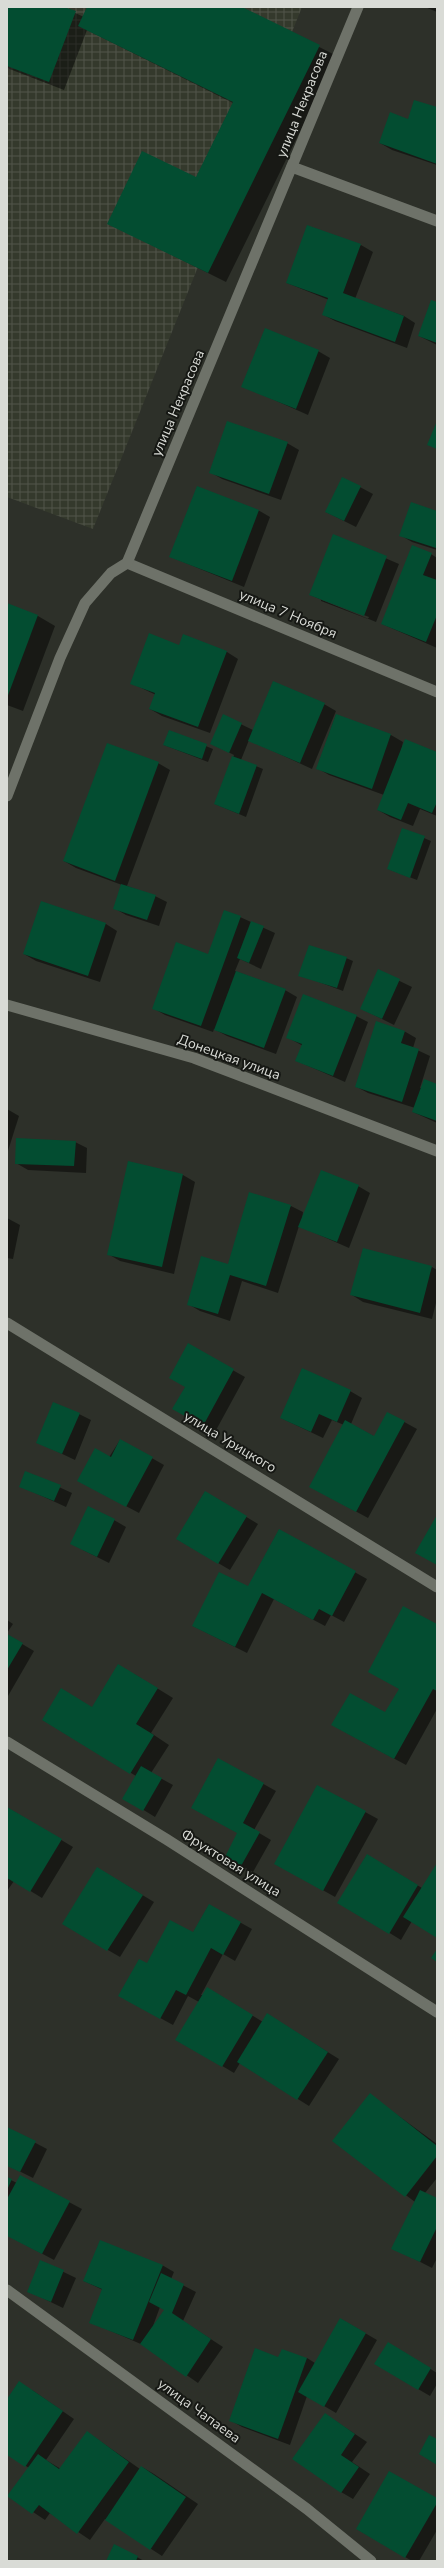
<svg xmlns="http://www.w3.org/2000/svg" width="444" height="2568" font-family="'Nunito Sans',sans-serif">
  <defs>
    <pattern id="industrial-grid" width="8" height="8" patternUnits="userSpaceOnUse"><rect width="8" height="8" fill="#34392c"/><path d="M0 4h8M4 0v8" fill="none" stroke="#51554a"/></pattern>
  </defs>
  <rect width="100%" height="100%" fill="#2d3029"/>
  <path fill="url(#industrial-grid)" d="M7,7H302L93,529L7,497Z"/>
  <g fill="#0007" fill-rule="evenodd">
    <path d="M7,7H62L84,17L88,7H240L337,56L226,282L108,223L196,179L233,103L87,30L64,90L7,68Z"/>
    <path d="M425,7H437V12Z"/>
    <path d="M437,109V165L392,150L380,143L408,120Z"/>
    <path d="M361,245L373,252L355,299L404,316L415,323L407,348L335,321L324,315L329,300L287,283Z"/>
    <path d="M437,303V345L419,336Z"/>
    <path d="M318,351L330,358L308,415L243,386Z"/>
    <path d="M287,443L299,450L281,500L222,479L210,472Z"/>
    <path d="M343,478L373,494L356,527L326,512Z"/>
    <path d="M412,503L437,512V550L412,542L400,535Z"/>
    <path d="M258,510L270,517L244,587L171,557Z"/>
    <path d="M334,536L399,564L376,622L310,595ZM321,599L369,617L368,619L321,601Z"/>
    <path d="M431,554L437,558V648L382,624Z"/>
    <path d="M7,604L38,616L55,626L23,711L7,705Z"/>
    <path d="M179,646L227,652L238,659L210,733L162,716L150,709L156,695L131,683Z"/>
    <path d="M324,704L336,711L312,769L249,740L241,760L263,769L246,817L215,804L234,755L212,744L224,716L253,730Z"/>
    <path d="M336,715L391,735L403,742L401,752L437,753V816L420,809L413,826L390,817L378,810L384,795L329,775L317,768Z"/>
    <path d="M169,731L213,749L208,762L164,745Z"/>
    <path d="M158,763L170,770L127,886L155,896L167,902L159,926L126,915L114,908L122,885L76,868L64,861Z"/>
    <path d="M403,829L431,841L417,880L388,869Z"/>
    <path d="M42,902L106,924L117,931L100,982L36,961L24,954Z"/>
    <path d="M240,917L275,933L261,969L240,959L235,971L285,990L297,997L276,1054L227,1036L214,1029L213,1032L165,1015L153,1008L209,955Z"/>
    <path d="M346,958L353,961L343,991L300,975Z"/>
    <path d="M379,971L412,987L394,1025L362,1009Z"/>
    <path d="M356,1016L368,1022L345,1082L297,1061L303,1046L287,1037Z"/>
    <path d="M404,1031L416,1038L413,1048L430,1056L420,1088L437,1085V1123L413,1112L415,1108L368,1093L357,1087Z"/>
    <path d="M7,1109L19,1116L7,1154Z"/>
    <path d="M75,1142L87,1148L86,1173L28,1170L16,1163Z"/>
    <path d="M129,1162L183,1175L195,1182L174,1274L120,1261L108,1254Z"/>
    <path d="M358,1186L370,1193L349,1248L299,1226L278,1293L242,1281L230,1321L200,1311L188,1304L291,1206L303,1212L302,1220Z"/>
    <path d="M7,1218L20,1225L13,1259L7,1258Z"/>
    <path d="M432,1267L437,1270V1299L432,1319L363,1302L352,1295Z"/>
    <path d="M188,1345L245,1377L215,1432L174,1409L186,1386Z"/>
    <path d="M350,1391L362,1398L351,1424L375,1437L388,1413L417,1429L368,1518L322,1493L344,1425L332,1420L323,1438L281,1418Z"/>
    <path d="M79,1414L91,1420L75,1460L37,1442Z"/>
    <path d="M120,1440L164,1465L139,1513L90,1487Z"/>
    <path d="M26,1472L72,1493L66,1507L20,1486Z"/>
    <path d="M205,1492L258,1524L230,1570L177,1539Z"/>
    <path d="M114,1520L126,1527L109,1563L83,1550Z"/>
    <path d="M279,1530L367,1579L344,1622L331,1615L325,1626L274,1599L247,1653L193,1626L249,1587Z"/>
    <path d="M7,1620L13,1624L7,1633Z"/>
    <path d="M437,1626V1709L406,1765L345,1732L386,1714Z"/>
    <path d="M7,1635L34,1651L8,1696H7Z"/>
    <path d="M134,1674L173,1698L151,1733L169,1745L151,1773L173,1785L155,1817L124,1798L136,1776L43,1720L93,1708Z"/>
    <path d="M218,1759L276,1791L254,1830L271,1840L253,1872L226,1857L238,1833Z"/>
    <path d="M317,1786L378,1819L335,1897L287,1870Z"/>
    <path d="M8,1808L73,1847L42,1898L14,1881L7,1891Z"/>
    <path d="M367,1855L422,1888L437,1865V1936L412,1921L401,1940L339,1902Z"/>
    <path d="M109,1875L154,1902L120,1957L63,1924Z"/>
    <path d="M209,1905L252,1929L235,1961L223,1954L201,1995H219L263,2022H279L339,2059L309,2106L240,2063L234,2073L177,2039L199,2002L188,1996L173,2025L131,2002L147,1964L193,1933Z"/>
    <path d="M370,2095L437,2144V2178L425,2193L437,2199V2258L432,2268L393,2248L415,2202L334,2141Z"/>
    <path d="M7,2128L47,2149L33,2178L7,2165Z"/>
    <path d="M20,2176L82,2209L54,2260L7,2235V2178L17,2183Z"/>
    <path d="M41,2261L76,2278L63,2308L28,2291Z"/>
    <path d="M162,2265L174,2272L171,2279L196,2292L183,2321L223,2347L198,2383L143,2345L90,2322L103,2290L84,2281ZM160,2307L165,2310L153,2326Z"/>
    <path d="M341,2319L377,2340L336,2413L307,2396L290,2445L242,2427L230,2420L279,2358H307L315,2363Z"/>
    <path d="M400,2350L437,2373V2384L430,2396L418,2389Z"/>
    <path d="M32,2390L74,2419L46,2460L61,2469L87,2432L140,2469L142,2467L154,2474L198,2504L162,2556L105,2519L90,2540L50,2513L45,2520L9,2496L29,2468L7,2454V2401Z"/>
    <path d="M325,2414L367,2442L352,2462L370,2474L353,2499L341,2492Z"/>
    <path d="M437,2500V2530L419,2561H412L357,2529Z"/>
    <path d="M137,2557L144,2561H107Z"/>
  </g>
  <g fill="#034d31">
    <path d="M7,7H64L76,11L49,82L7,66Z"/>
    <path d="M87,7H242L320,45L208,273L107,224L142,151L196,177L233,102L78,26Z"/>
    <path d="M414,100L437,107V164L379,143L390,112L408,119Z"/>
    <path d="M307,225L361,244L343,293L404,316L395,342L322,315L328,298L286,283Z"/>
    <path d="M431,300L437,302V343L418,336Z"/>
    <path d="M265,328L319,350L296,409L241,387Z"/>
    <path d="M227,421L288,442L269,494L209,473Z"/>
    <path d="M437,421V449L427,445Z"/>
    <path d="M342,477L361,486L344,521L325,512Z"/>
    <path d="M197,486L259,510L232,581L169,557Z"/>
    <path d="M411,502L437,511L436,548L399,536Z"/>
    <path d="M333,534L387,556L364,616L309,595Z"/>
    <path d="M412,545L432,553L423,575L437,580V615L426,642L381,624Z"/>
    <path d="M7,603L38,615L7,698Z"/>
    <path d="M149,633L179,645L183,634L227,651L198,727L149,709L155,693L130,684Z"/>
    <path d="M273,681L325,703L300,763L248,741Z"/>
    <path d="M223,714L242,723L229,753L210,744Z"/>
    <path d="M336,714L391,734L372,789L316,769Z"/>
    <path d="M169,730L207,744L202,759L163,745Z"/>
    <path d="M405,739L437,752V802L432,813L408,803L401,820L377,810Z"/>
    <path d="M107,743L159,762L115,881L63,861Z"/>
    <path d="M232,756L257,765L239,814L214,804Z"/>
    <path d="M402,828L425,836L410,878L387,869Z"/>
    <path d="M121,884L156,895L147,920L113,909Z"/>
    <path d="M41,901L106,923L88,976L23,954Z"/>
    <path d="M224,910L241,916L201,1026L152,1009L176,942L208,954Z"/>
    <path d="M251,921L264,926L249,963L237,958Z"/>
    <path d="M309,945L347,957L337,988L298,976Z"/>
    <path d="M378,969L400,979L382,1019L360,1009Z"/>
    <path d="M236,971L286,989L264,1048L214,1030Z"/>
    <path d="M303,994L357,1015L333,1076L295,1061L302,1044L286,1038Z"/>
    <path d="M376,1021L405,1031L401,1043L419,1049L402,1102L355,1087Z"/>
    <path d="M424,1079L437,1084V1121L412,1112Z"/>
    <path d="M16,1138L76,1141L74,1166L15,1164Z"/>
    <path d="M128,1161L183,1174L162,1267L107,1255Z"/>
    <path d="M321,1170L359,1185L337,1242L298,1227Z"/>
    <path d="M249,1192L291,1205L266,1286L230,1275L218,1314L187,1305L201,1256L228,1264Z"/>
    <path d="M363,1248L432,1266L420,1313L350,1295Z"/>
    <path d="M188,1343L234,1369L203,1426L172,1409L185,1387L169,1378Z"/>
    <path d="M302,1368L351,1390L337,1422L319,1414L311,1432L280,1418Z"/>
    <path d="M53,1402L80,1413L62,1454L36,1443Z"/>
    <path d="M387,1412L405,1421L356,1512L309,1487L345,1420L374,1436Z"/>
    <path d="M120,1439L153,1457L126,1507L77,1481L95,1448L111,1457Z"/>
    <path d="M25,1471L61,1485L54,1501L19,1487Z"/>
    <path d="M205,1491L247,1516L218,1564L176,1539Z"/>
    <path d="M88,1506L115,1519L97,1557L70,1544Z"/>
    <path d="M437,1515V1565L415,1553Z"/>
    <path d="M279,1529L356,1571L332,1616L319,1609L313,1620L262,1593L235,1647L192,1626L219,1572L248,1586Z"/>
    <path d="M403,1606L437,1624V1691L433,1689L394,1759L331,1725L350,1693L385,1712L399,1689L368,1672Z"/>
    <path d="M7,1634L23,1643L7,1670Z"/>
    <path d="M118,1664L158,1688L136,1724L154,1735L130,1774L42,1720L61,1688L92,1707Z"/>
    <path d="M218,1758L264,1783L243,1823L260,1832L241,1866L225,1857L237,1833L191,1808Z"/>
    <path d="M141,1766L162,1778L143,1811L122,1799Z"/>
    <path d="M317,1785L366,1811L323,1891L274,1864Z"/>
    <path d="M7,1807L62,1839L30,1892L7,1878Z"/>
    <path d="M367,1854L418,1885L389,1934L337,1903Z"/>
    <path d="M437,1863V1938L403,1917Z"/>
    <path d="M97,1867L143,1895L107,1951L62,1924Z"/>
    <path d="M209,1904L241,1922L223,1955L211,1948L186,1995L176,1990L160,2019L118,1996L139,1959L147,1963L170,1920L193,1932Z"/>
    <path d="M437,1949V1962L431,1958Z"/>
    <path d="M207,1987L253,2015L222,2067L175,2040Z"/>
    <path d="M267,2013L328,2052L297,2100L237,2062Z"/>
    <path d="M370,2093L437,2146V2156L405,2197L332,2141Z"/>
    <path d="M7,2127L36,2141L20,2172L7,2166Z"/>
    <path d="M20,2175L70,2201L42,2254L7,2236V2199Z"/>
    <path d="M7,2177L12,2179L7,2190Z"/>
    <path d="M420,2190L437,2198V2227L420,2262L391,2249Z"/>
    <path d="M100,2240L163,2265L133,2340L89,2323L102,2289L83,2281Z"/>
    <path d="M40,2260L64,2270L51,2302L27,2292Z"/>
    <path d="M161,2273L184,2284L172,2313L211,2339L186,2377L140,2344L164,2310L149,2302Z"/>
    <path d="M340,2318L366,2333L324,2407L298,2392Z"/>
    <path d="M388,2342L431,2368L418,2390L374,2364Z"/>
    <path d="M255,2348L278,2357L282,2349L307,2358L278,2439L229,2421Z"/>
    <path d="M19,2381L63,2411L25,2467L7,2455V2399Z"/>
    <path d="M325,2413L355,2434L341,2455L359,2467L341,2493L292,2459Z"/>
    <path d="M87,2431L129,2462L77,2534L39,2505L32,2514L7,2496L38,2454L59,2469Z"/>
    <path d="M429,2435L437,2439V2465L419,2454Z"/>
    <path d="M141,2466L186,2497L150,2550L105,2520Z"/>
    <path d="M389,2471L437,2498V2503L405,2558L356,2529Z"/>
    <path d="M114,2544L138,2556L136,2561H106Z"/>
  </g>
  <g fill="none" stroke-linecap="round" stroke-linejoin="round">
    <g stroke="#6e7269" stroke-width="11">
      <path d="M292,167L437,221"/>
      <path d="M127,563L437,692"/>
      <path d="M7,796L60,658L85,603L111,573L127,563L358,7"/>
      <path d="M7,1005L194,1058L437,1151"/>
      <path d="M7,1323L437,1587"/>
      <path d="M7,1742L166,1839L437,2012"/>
      <path d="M7,2290L307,2509L371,2561"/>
    </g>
  </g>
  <g text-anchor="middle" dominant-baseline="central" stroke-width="4" stroke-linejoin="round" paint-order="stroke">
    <g font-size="14" fill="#d9dbd6" stroke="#161814">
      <text transform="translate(302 104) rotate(-68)">улица Некрасова</text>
      <text transform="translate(178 403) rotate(-67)">улица Некрасова</text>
      <text transform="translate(288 614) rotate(23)">улица 7 Ноября</text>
      <text transform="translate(229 1057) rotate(20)">Донецкая улица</text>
      <text transform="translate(230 1442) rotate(31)">улица Урицкого</text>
      <text transform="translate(231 1863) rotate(32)">Фруктовая улица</text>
      <text transform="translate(199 2411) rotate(36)">улица Чапаева</text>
    </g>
  </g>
  <rect width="444" height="2568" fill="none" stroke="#d9dbd6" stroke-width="16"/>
</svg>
